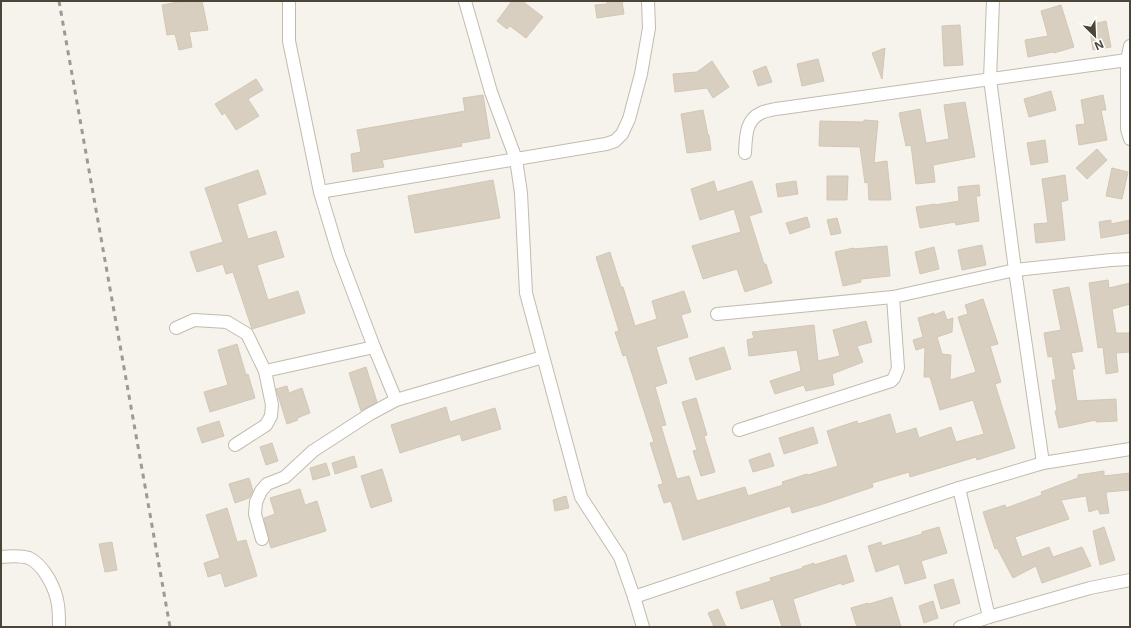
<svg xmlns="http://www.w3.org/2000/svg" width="1131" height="628" font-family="Inter,sans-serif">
  <rect width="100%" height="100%" fill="#f6f3ec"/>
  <g fill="#d8cfc1" stroke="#d3c7b4">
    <path d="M184,1H202L208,30L189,32L192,47L179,50L175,34L167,35L162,5Z"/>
    <path d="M512,1H522L543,17L526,38L510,26L507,29L497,21Z"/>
    <path d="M607,1H622L624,14L597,18L595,5L607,4Z"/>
    <path d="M1061,5L1074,47L1054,53L1053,52L1028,57L1025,40L1048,36L1041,11Z"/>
    <path d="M1106,21L1111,47L1093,50L1089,25Z"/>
    <path d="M960,25L963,65L944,66L942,26Z"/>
    <path d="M885,48L882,79L872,53Z"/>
    <path d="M818,59L824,81L802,86L797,64Z"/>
    <path d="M712,61L729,87L713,98L707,88L675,92L673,74L697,72Z"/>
    <path d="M766,66L772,82L758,86L753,71Z"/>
    <path d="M256,79L263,90L248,99L259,116L236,130L225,113L222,115L215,104Z"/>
    <path d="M1051,91L1056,110L1029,117L1024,99Z"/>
    <path d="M483,95L490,138L461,143L462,146L382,160L384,167L353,172L351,154L361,152L357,130L465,111L463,98Z"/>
    <path d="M1103,95L1106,110H1101L1107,140L1079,145L1076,125L1085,124L1081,100Z"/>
    <path d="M965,102L975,157L933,165L935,182L916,184L911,145L906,146L899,113L920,109L926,143L949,139L944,105Z"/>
    <path d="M703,110L708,135H709L711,150L687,153L681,114Z"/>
    <path d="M864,120L878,121L874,163L887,161L891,200H869L868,182L865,183L860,147L819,146L820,121L864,122Z"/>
    <path d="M1045,140L1048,162L1031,165L1027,143Z"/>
    <path d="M1097,149L1107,160L1087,179L1076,168Z"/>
    <path d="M1112,168L1128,172L1122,199L1106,196Z"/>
    <path d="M258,170L266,194L237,204L248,239L276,231L284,257L257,265L268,300L298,291L305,313L252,329L233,272L226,274L223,264L197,272L190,252L223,242L205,188Z"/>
    <path d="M1065,175L1068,200L1061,202L1065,240L1036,243L1034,224L1048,223L1042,179Z"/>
    <path d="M827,176H848L847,200H827Z"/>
    <path d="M493,180L500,218L415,233L408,196Z"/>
    <path d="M714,181L717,192L752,181L762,212L749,216L764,264H766L772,283L745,292L737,269L703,279L692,246L741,232L734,209L700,220L691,189Z"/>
    <path d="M796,181L798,194L778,197L776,184Z"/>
    <path d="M979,185L980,196H976L979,221L956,225L955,222L920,228L916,207L935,204V205L959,201L958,187Z"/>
    <path d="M807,217L810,227L790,234L786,223Z"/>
    <path d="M837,218L841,233L831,235L827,220Z"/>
    <path d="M1111,220V224L1130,220V233L1101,238L1099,222Z"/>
    <path d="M982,245L986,265L962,270L958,250Z"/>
    <path d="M887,246L890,276L861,279V282L843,286L835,252L854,248V249Z"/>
    <path d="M934,247L939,269L920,274L915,252Z"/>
    <path d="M610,252L621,287H623L635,326L657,319L652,301L684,291L691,312L681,315L688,337L656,347L667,383L655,387L666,425L661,426L677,479L689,476L697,501L745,487L748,496L783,485L782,482L807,474L808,475L838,466L827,431L857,421L858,424L890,414L896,434L916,428L919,438L951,427L956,442L984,434L973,400L940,410L930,377H924L925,347L916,350L913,340L923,337L918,318L934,313V315L944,311L947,320L953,318L952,332L937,337L942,354L951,355L950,380L976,372L958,317L968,314L965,305L983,299L998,344L990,346L1001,382L995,384L1015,448L977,460L976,457L910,477L909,472L872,483L873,487L823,504L792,513L790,506L683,540L671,501L664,503L658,485L663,484L650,443L654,442L626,355L623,356L615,332L619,331L596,257Z"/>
    <path d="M1108,280L1109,288L1130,283V304L1112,309L1116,333H1130V352L1116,353L1118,372L1106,374L1103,347L1098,348L1089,283Z"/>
    <path d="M1069,287L1083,351L1071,353L1075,369H1072L1077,401L1116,399L1117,421L1096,422V420L1059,428L1055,411H1057L1052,380H1056L1052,356L1048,357L1044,333L1061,330L1053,290Z"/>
    <path d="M866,321L872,342L857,346L863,362L832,374L834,385L806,391L804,385L775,394L770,381L801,371L797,350L749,356L747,340L754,338L752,332L814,325L818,361L840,356L833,330Z"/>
    <path d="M237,344L246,375L248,374L255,398L210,412L204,392L228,385L218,350Z"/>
    <path d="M724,347L731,369L696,380L689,358Z"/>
    <path d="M366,367L377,402L361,411L349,373Z"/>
    <path d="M287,386L289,393L302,388L310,413L297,418L298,420L287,424L276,389Z"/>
    <path d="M696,398L707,435L704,436L715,472L701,476L693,451L697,450L682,402Z"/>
    <path d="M446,407L450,422L495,408L501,429L462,441L460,434L400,453L391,425Z"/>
    <path d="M219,421L224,436L202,443L197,428Z"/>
    <path d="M813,427L818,443L784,454L779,438Z"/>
    <path d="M272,443L278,461L266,465L260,447Z"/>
    <path d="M770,453L774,466L753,472L749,460Z"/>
    <path d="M354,456L357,467L335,474L332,463Z"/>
    <path d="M326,463L330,475L313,480L310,468Z"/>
    <path d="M382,469L392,501L371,508L361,476Z"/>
    <path d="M1104,471V476L1130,473V490L1107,492L1106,493L1109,513L1100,514L1098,509L1089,512L1086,496L1061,500L1069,519L1015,537L1022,557L1049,547L1053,557L1082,547L1091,566L1042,583L1036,566L1013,578L997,548L995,549L983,512L1005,505L1006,508L1042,495L1041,492L1078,478V475Z"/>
    <path d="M249,478L253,491L249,498L235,503L229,484Z"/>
    <path d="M300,489L305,505L317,501L326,531L271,548L269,542V537L264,518L275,514L270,498Z"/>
    <path d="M566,496L569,508L555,511L553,500Z"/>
    <path d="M227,508L237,542L246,540L257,576L225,587L221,573L208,577L204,563L220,558L206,515Z"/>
    <path d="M939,527L947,553L921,561L926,578L905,584L899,564L876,572L868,546L881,542L882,546L922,534V532Z"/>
    <path d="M1104,527L1115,560L1100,565L1093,531Z"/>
    <path d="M112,542L117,570L105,572L99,544Z"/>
    <path d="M846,555L854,581L842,585L841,583L793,599L801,627H782L773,599L741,609L736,592L771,581L770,578L803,568L802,567L814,563V565Z"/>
    <path d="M953,579L960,603L941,609L934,585Z"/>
    <path d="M892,597L901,627H857L851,608L868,603L869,604Z"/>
    <path d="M933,601L938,618L924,623L919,606Z"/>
    <path d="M718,609L726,627H714L708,613Z"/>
  </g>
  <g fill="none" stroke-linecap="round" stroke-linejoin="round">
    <defs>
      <g id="street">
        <path d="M289,1V41L320,192L339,255L374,347L396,400"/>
        <path d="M465,1L491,92L516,159L521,193L526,293L581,497L620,557L634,597L643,627"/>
        <path d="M993,1L990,79L1015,270L1043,463"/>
        <path d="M1130,46L1127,60V129L1130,139"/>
        <path d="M745,153C746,138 745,120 761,113C765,111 771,110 776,109L1127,60"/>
        <path d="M320,192L606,144L615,141L622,134L629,119L641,74L649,28L648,1"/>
        <path d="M717,314L893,297L1015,270L1111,260L1130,259"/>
        <path d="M176,328L194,320L227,322L247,334L265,371L272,405L271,416L266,425L235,445"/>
        <path d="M265,371L374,347"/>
        <path d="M739,430L891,381L894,378L898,368L893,297"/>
        <path d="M959,488L989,617"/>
        <path d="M262,539L255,514L256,502L261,491L267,484L285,477L313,451L370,414L396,400L543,357"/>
        <path d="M1,557C10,556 20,555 29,558C44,565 56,589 58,605C59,612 59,620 59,627"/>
        <path d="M634,597L959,488L1043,463L1130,449"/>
        <path d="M960,627L989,617L1090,588L1130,580"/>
      </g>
    </defs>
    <use href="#street" stroke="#c2bbae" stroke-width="14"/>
    <use href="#street" stroke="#fff" stroke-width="12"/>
    <path stroke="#9a9a9a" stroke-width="3" stroke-dasharray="5 5" stroke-linecap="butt" d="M59,1L170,627"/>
  </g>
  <rect width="1131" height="628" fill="none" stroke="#4b4439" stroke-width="4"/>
  <g transform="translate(1095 36) rotate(156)" stroke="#ffffff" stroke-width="3" paint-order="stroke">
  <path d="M0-3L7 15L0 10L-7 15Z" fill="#4b4439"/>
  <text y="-6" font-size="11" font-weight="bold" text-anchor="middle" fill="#4b4439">N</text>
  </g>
</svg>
